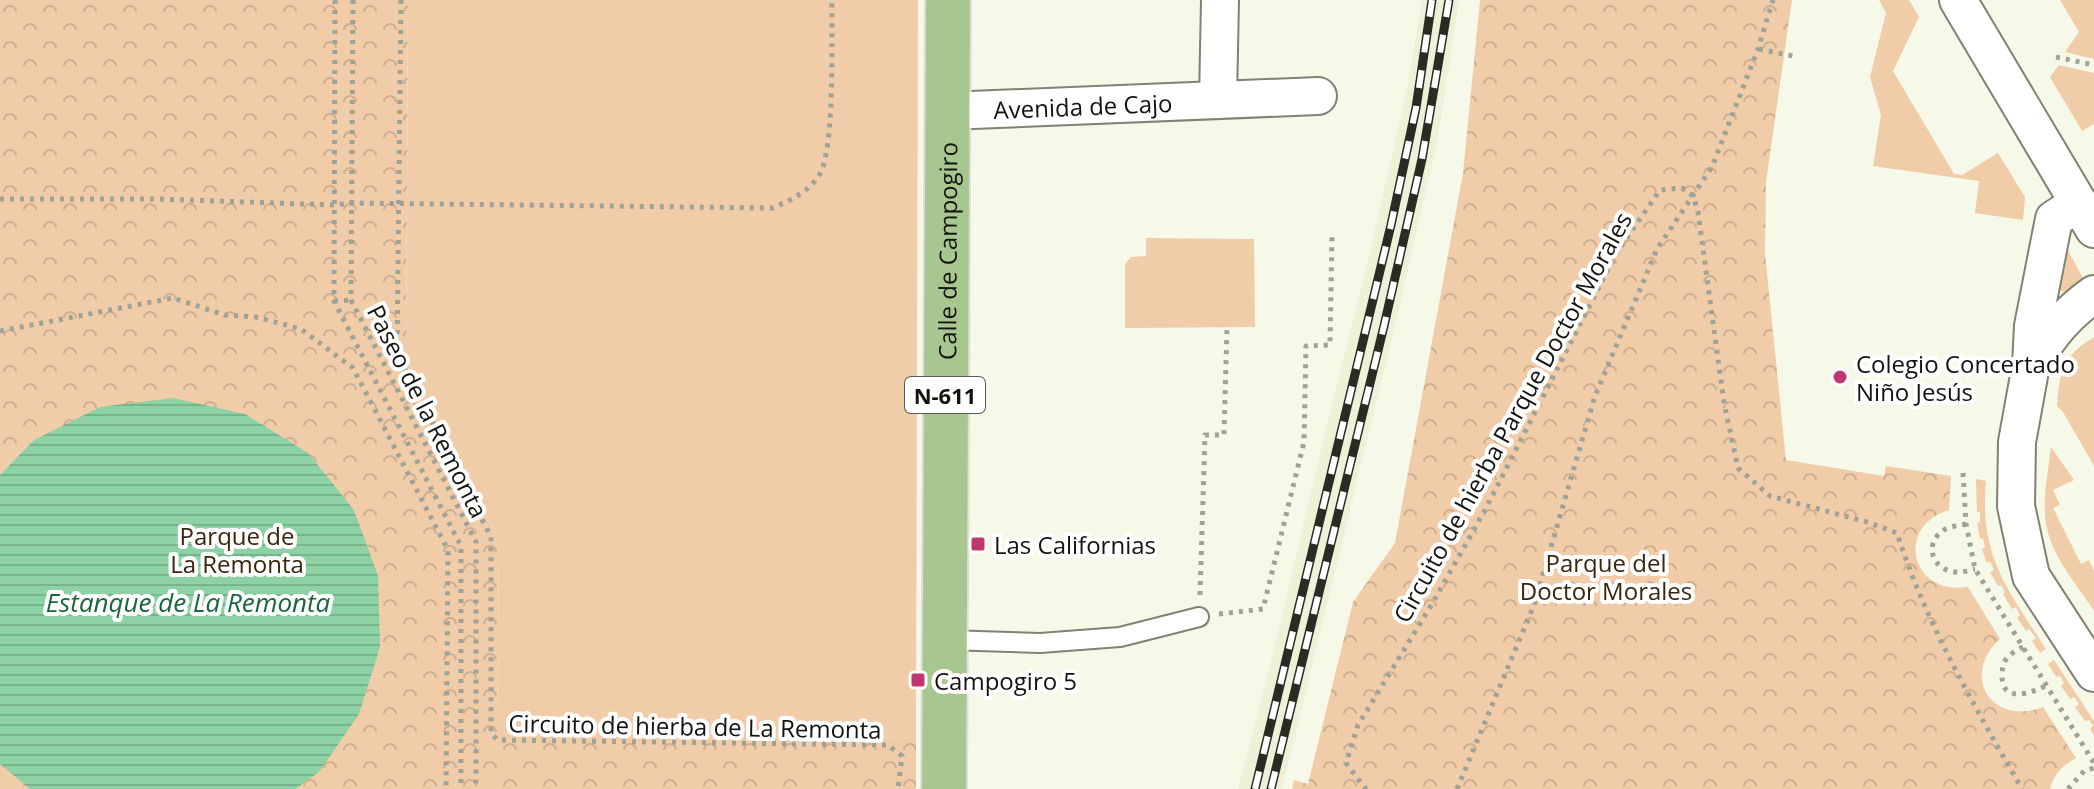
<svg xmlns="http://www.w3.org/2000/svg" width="2094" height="789" font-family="'Open Sans',sans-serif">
  <defs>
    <pattern id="park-crowns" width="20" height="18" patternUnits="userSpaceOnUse" patternTransform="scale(2)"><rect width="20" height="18" fill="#f0cca9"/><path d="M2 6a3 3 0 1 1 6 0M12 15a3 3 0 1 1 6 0" fill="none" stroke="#cdae90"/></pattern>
    <pattern id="water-rules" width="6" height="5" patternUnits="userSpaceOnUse" patternTransform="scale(2)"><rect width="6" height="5" fill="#8cd2a4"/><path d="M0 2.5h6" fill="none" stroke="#78b38c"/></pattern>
  </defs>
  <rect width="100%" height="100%" fill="#f7f9e8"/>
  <path fill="#eef0d7" d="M1422,0H1459L1438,138L1393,334L1282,789H1238L1271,662L1324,437L1370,251L1407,89Z"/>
  <g fill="#f0cca9">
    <path d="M408,0H918L916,737L497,732L499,540L406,360Z"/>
    <path d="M1879,0H1909L1919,17L1893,71L1954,174L1962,175L1998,153L2025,197L2023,220L1975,213L1979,181L1873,166L1881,115L1870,77L1886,13Z"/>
    <path d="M2060,0H2094V59L2065,52L2079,32Z"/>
    <path d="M2059,65L2094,73V124L2082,131L2050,77Z"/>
    <path d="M1146,238L1254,239L1255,327L1125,328V264L1131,257L1146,256Z"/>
    <path d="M2065,245L2084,280L2064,292L2059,290Z"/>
    <path d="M2094,337V466L2063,412L2057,406C2060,369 2062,357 2094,337Z"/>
    <path d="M2051,447L2074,480L2053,490L2060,505L2053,508L2081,564L2089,560L2094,571V611C2078,586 2054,559 2047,529C2041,503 2048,474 2051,447Z"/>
    <path d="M1976,479L1986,481C1979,556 2007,588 2046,649L2040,653L2032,641L2036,638L2029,629L2026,631L2017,618L2020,615L2016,607L2012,609L2003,594L2005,592L2001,585L1998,586L1990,572L1994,570L1990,561L1987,563L1986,561L1982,549L1985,547L1983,538L1980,539L1977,523L1980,522V512H1977Z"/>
    <path d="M2054,660L2094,721V736L2090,729L2093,726L2089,720L2085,721L2075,707L2079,704L2074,697L2070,699L2061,686L2064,683L2060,676L2056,677L2048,664Z"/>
  </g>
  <g fill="url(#park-crowns)">
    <path d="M0,0H408L406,360L499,540L497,732L916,737V789H0Z"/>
    <path d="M1480,0H1792L1766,182L1765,253L1786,460L1884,476L1886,466L1951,476L1949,510C1895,526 1910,596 1968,587L2000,639C1960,675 1991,727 2043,707L2076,758C2062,766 2054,773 2050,789H1292L1294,780L1308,784L1353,602L1395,543L1463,173Z"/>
  </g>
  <path fill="url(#water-rules)" d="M173,398L245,414L308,453L354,510L378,576L380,647L359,714L319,772L295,789H30L0,764V475L34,440L100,407Z"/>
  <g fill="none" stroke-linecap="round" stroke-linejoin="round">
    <defs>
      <path id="service" d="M946,640L1040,643L1120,637L1199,617"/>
      <g id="minor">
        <path d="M1958,0L2094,229"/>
        <path d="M1218,100L1220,0"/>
        <path id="s1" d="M947,111L1318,96"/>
        <path d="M2079,203L2054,219L2033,326L2031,365L2017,442L2016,506L2031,576L2094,673"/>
        <path d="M2032,363C2051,333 2065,315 2094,294"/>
      </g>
      <g id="trunk">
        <path id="s2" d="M944,789L948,0"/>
      </g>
    </defs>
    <use href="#service" stroke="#808272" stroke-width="22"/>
    <use href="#minor" stroke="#808272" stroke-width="40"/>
    <use href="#trunk" stroke="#dededd" stroke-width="48"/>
    <g stroke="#a1a296" stroke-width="5" stroke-dasharray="4 6" stroke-linecap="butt">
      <path d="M335,0L334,301L461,546V789"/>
      <path d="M353,0L351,300L476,542V789"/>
      <path d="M401,0L397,354L491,537V734L498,740L888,745L902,756L898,789"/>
      <path d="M1759,49L1793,56"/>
      <path d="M2056,57L2094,65"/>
      <path d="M0,199H158L334,205L352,203L773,208C790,200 807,193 818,177C836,152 831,36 832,0"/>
      <path d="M334,301L351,300"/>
      <path d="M0,331L173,298L225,315L256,317L301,329L353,368L448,550L446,789"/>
      <path d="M1963,473L1966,524L1975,569L2094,763"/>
      <path d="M1966,524C1956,526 1943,527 1937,536C1925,552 1937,571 1956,572C1962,573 1969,570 1975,569"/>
      <path d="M1200,595L1205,435H1224L1227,328"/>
      <path d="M1219,614L1263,609L1304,442L1306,346L1330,345L1332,235"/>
      <path d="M2023,647C2018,650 2011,653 2007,658C2003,663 2002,669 2002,676C2002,704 2032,693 2047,685"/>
      <path d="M1367,789L1364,787L1346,763L1358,725L1432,604L1485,510L1617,252L1660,190L1682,188L1693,196L1698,212L1724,403L1738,468L1770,496L1867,522L1897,533C1926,624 1975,707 2022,789"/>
      <path d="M1457,789L1534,605L1595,396L1657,249L1712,167L1758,49L1773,0"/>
      <path d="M2068,789L2084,771L2094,768"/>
    </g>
    <use href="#service" stroke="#fff" stroke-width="18"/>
    <use href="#minor" stroke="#fff" stroke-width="36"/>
    <use href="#trunk" stroke="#a8c790" stroke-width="44"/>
    <defs>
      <g id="rail">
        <path d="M1255,789L1391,225L1416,108L1432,0"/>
        <path d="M1271,789L1384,326L1422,159L1449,0"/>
      </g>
    </defs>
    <use href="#rail" stroke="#2b2b25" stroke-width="9"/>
    <use href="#rail" stroke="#fff" stroke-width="6" stroke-dasharray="18" stroke-linecap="butt"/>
  </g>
  <g fill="#c03770" stroke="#fff" stroke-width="3">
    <circle cx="1840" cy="377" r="8"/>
    <rect x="970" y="536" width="16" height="16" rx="4"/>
    <rect x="910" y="672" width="16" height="16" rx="4"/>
  </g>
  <g text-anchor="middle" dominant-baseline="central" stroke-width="8" stroke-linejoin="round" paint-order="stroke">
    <rect fill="#fff" stroke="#5a5a57" stroke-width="2" x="905" y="377" width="80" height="36" rx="6"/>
    <g font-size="22" font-weight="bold" fill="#14140f">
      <text x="945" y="395">N-611</text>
    </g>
    <g font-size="24" fill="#14140f" stroke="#fff">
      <text stroke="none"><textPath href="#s1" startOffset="136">Avenida de Cajo</textPath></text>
      <text stroke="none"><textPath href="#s2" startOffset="538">Calle de Campogiro</textPath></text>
      <text transform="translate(428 411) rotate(63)">Paseo de la Remonta</text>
      <text transform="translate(1512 417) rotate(-61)">Circuito de hierba Parque Doctor Morales</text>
      <text transform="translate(695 726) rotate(1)">Circuito de hierba de La Remonta</text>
    </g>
    <g font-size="24" fill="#14140f" stroke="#fff" text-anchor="start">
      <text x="1856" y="363">Colegio Concertado<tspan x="1856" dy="28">Niño Jesús</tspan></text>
      <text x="994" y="544">Las Californias</text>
      <text x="934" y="680">Campogiro 5</text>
    </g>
    <g font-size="24" fill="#3b250c" stroke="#fff">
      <text x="237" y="535">Parque de<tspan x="237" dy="28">La Remonta</tspan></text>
      <text x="1606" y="562">Parque del<tspan x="1606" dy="28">Doctor Morales</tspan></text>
    </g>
    <g font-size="26" font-style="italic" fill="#19673d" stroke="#fff">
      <text x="188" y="602">Estanque de La Remonta</text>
    </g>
  </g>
</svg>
